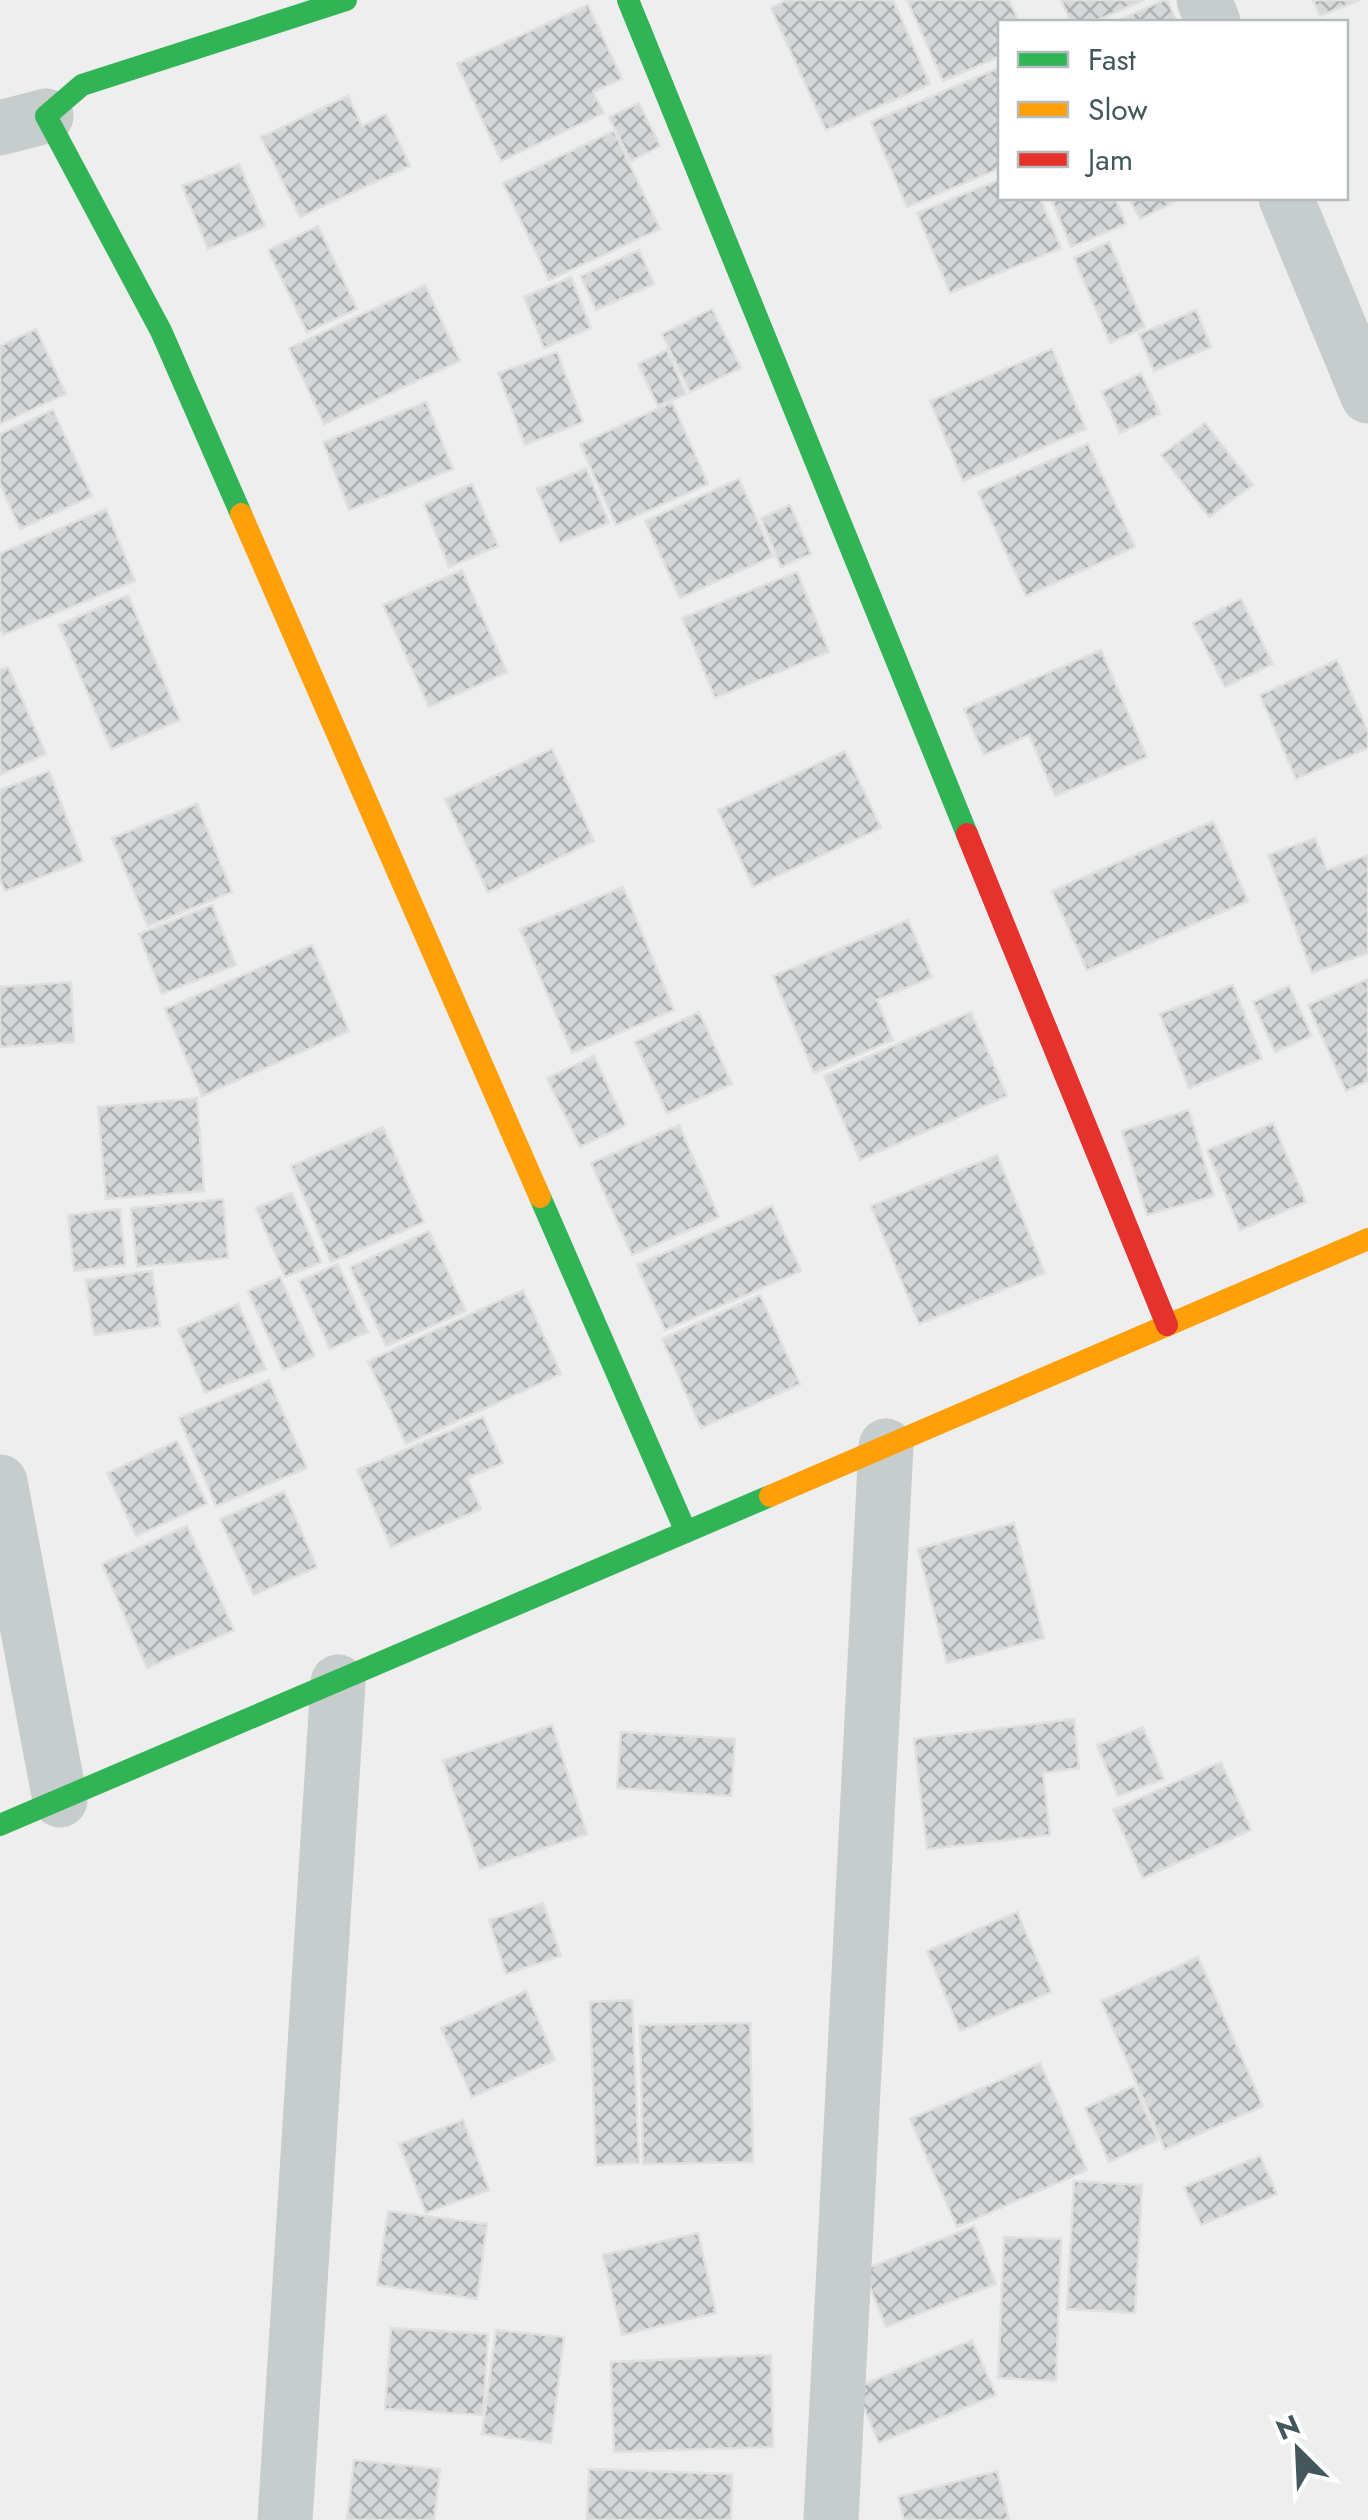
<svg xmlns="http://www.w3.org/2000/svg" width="1368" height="2520" font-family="Jost,sans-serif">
  <defs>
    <pattern id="building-cross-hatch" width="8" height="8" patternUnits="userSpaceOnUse" patternTransform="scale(2.5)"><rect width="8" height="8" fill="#d5d7d8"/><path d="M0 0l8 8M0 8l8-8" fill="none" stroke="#aeb1b2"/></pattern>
  </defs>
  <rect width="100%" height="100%" fill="#efeeee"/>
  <g fill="url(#building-cross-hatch)" stroke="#e0e0e1" stroke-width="2.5">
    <path d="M787,0H893L930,84L826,130L771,8Z"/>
    <path d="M907,0H1009L1019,22H1001V56L943,81Z"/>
    <path d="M1061,0H1144L1093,22H1071Z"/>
    <path d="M1164,0H1167L1177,22H1115Z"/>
    <path d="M1313,0H1360L1320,16Z"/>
    <path d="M588,5L622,79L593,92L604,113L501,161L457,64Z"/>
    <path d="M1001,67V168L907,207L871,122Z"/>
    <path d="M348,96L362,126L386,114L410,166L300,217L261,137Z"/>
    <path d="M639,103L660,146L631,161L609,117Z"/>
    <path d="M614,131L660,229L549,280L503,183Z"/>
    <path d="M239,164L265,226L208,249L182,186Z"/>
    <path d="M1001,179V198H1040L1061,248L950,293L917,213Z"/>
    <path d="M1051,198H1115L1126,224L1071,247Z"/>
    <path d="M1129,198H1182L1140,219Z"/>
    <path d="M318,226L357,309L307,332L268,250Z"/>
    <path d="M1109,242L1145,327L1110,343L1074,258Z"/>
    <path d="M639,250L654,284L596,310L581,276Z"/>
    <path d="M571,277L591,328L544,348L524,297Z"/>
    <path d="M425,285L460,361L324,424L289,348Z"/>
    <path d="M712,309L741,368L690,392L662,334Z"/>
    <path d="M1196,310L1211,347L1154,371L1139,334Z"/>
    <path d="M36,329L66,394L0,424V346Z"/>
    <path d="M1052,349L1086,429L963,481L930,401Z"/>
    <path d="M667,350L686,394L658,406L638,364Z"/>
    <path d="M557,352L583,422L525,445L498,373Z"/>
    <path d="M1141,373L1160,414L1120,433L1102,392Z"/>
    <path d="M426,402L453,469L349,510L323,442Z"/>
    <path d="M672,402L708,484L616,525L580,444Z"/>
    <path d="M53,410L92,496L20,529L0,484V434Z"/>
    <path d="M1205,423L1253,485L1209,517L1161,455Z"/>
    <path d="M1088,444L1135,547L1026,596L978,492Z"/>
    <path d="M586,468L609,523L560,543L537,489Z"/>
    <path d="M739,479L773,556L680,598L645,521Z"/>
    <path d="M472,484L498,546L449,567L424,504Z"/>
    <path d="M790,505L811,554L781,567L761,518Z"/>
    <path d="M106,509L135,581L3,635L0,629V553Z"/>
    <path d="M462,570L507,672L429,707L383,605Z"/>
    <path d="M797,572L829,652L715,698L682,618Z"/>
    <path d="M128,595L180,720L111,749L59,625Z"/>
    <path d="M1241,599L1273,664L1225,687L1193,623Z"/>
    <path d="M1101,650L1147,757L1055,796L1029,735L984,755L964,709Z"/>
    <path d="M1337,660L1368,732V748L1296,779L1260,695Z"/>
    <path d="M8,667L46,754L0,775V670Z"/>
    <path d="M552,749L594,841L488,892L445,799Z"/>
    <path d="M845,751L881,828L753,887L718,810Z"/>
    <path d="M49,771L83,861L5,891L0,879V790Z"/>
    <path d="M197,804L232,892L148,926L112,838Z"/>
    <path d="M1213,821L1248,901L1087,970L1052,891Z"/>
    <path d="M1315,838L1327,870L1368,855V953L1312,973L1268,855Z"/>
    <path d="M623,887L674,1010L572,1053L520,929Z"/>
    <path d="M212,905L236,965L162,994L139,934Z"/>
    <path d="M908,920L932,977L877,1000L893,1040L814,1073L773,976Z"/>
    <path d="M312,945L349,1031L202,1096L165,1009Z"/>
    <path d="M1368,979V1081L1346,1091L1308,1005Z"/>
    <path d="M71,982L74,1042L0,1047V987Z"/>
    <path d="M1233,985L1262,1059L1189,1088L1160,1014Z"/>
    <path d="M1289,986L1312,1036L1275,1052L1253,1002Z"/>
    <path d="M699,1012L732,1084L667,1113L635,1042Z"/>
    <path d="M971,1012L1007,1096L860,1160L824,1076Z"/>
    <path d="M594,1056L626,1125L580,1147L547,1078Z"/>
    <path d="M197,1098L204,1191L106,1199L98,1107Z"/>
    <path d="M1189,1110L1214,1196L1147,1215L1122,1131Z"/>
    <path d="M1273,1123L1306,1202L1240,1230L1207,1150Z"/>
    <path d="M679,1125L719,1217L632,1255L591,1163Z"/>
    <path d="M383,1127L424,1222L331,1262L291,1166Z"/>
    <path d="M997,1155L1045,1273L919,1324L871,1206Z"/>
    <path d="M292,1193L321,1262L285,1277L256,1208Z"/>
    <path d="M223,1199L228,1258L137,1267L131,1208Z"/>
    <path d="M772,1206L801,1271L665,1330L637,1265Z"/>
    <path d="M120,1209L125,1265L74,1271L68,1215Z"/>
    <path d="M429,1231L466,1311L386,1346L350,1267Z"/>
    <path d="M338,1264L368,1332L330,1349L299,1281Z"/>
    <path d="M152,1271L160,1326L94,1335L86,1280Z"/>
    <path d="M280,1277L315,1356L283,1370L248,1291Z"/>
    <path d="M523,1290L561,1374L406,1444L368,1361Z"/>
    <path d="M760,1295L800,1384L701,1428L662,1339Z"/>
    <path d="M238,1304L266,1369L205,1393L178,1330Z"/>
    <path d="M269,1380L307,1468L216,1506L179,1418Z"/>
    <path d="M483,1417L503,1463L467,1478L481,1509L391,1547L357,1470Z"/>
    <path d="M177,1441L207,1504L136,1536L107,1473Z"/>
    <path d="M284,1491L317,1567L254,1595L220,1519Z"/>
    <path d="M1014,1523L1044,1638L947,1663L918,1549Z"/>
    <path d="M187,1526L234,1630L147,1668L102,1564Z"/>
    <path d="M1074,1719L1079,1768L1043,1773L1050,1835L927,1849L914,1739Z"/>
    <path d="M552,1725L587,1834L480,1869L443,1760Z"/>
    <path d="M1143,1727L1164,1779L1118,1796L1097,1745Z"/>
    <path d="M621,1732L735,1739L731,1796L617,1788Z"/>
    <path d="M1221,1762L1251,1830L1143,1878L1113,1810Z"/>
    <path d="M543,1903L561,1956L506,1974L489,1920Z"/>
    <path d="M1017,1912L1051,1992L960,2031L927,1951Z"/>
    <path d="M1198,1957L1263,2106L1165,2149L1101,2001Z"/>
    <path d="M526,1991L555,2060L472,2097L441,2028Z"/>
    <path d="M632,2000L639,2163L596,2165L590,2002Z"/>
    <path d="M750,2023L753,2162L643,2164L640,2025Z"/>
    <path d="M1040,2063L1087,2170L957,2227L910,2119Z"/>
    <path d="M1134,2086L1158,2140L1109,2162L1085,2108Z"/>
    <path d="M463,2120L489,2190L426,2213L399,2144Z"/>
    <path d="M1260,2156L1277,2194L1201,2225L1184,2187Z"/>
    <path d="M1074,2181L1142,2185L1135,2313L1067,2309Z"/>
    <path d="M388,2211L487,2224L477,2299L377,2285Z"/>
    <path d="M974,2226L996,2284L886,2327L863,2270Z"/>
    <path d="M698,2233L716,2313L622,2335L603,2255Z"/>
    <path d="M1004,2237L1061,2239L1056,2381L998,2378Z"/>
    <path d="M391,2328L488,2334L483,2415L385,2409Z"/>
    <path d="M496,2330L564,2337L551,2443L482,2434Z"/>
    <path d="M972,2340L996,2395L879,2443L855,2388Z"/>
    <path d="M771,2355L773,2447L614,2452L611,2362Z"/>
    <path d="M354,2460L440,2469L434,2520H347Z"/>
    <path d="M589,2469L732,2474L731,2520H587Z"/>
    <path d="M997,2471L1009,2520H904L898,2497Z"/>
  </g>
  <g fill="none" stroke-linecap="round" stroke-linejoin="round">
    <g stroke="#c7cccd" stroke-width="55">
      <path d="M1204,0L1213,22"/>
      <path d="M0,128L46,116"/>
      <path d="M1286,198L1368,396"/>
      <path d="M0,1482L60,1800"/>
      <path d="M285,2520L338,1682"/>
      <path d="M831,2520L886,1446"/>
    </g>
    <g stroke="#30b455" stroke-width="22">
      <path d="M628,0L967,834"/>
      <path d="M241,514L161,331L46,116L82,85L346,0"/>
      <path d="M540,1197L686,1532"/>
      <path d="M0,1825L770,1496"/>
    </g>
    <g stroke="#ff9f0a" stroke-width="22">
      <path d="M241,514L540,1197"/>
      <path d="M770,1496L1368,1239"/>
    </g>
    <path stroke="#e5322d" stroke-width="22" d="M967,834L1167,1325"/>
  </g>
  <rect x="998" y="20" width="350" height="180" fill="#ffffff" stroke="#b4bcbe" stroke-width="2.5"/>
  <rect x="1018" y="52" width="50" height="15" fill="#30b455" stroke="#b4bcbe" stroke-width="2.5"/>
  <text x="1088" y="70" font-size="30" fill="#43575c">Fast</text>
  <rect x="1018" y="102" width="50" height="15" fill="#ff9f0a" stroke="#b4bcbe" stroke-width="2.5"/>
  <text x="1088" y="120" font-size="30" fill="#43575c">Slow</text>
  <rect x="1018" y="152" width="50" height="15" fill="#e5322d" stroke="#b4bcbe" stroke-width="2.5"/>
  <text x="1088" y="170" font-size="30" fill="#43575c">Jam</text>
  <g transform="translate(1298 2450) rotate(336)" stroke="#ffffff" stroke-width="8" paint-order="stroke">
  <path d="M0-8L18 38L0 25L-18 38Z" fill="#43575c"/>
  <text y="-15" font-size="28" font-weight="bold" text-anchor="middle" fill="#43575c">N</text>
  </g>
</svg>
